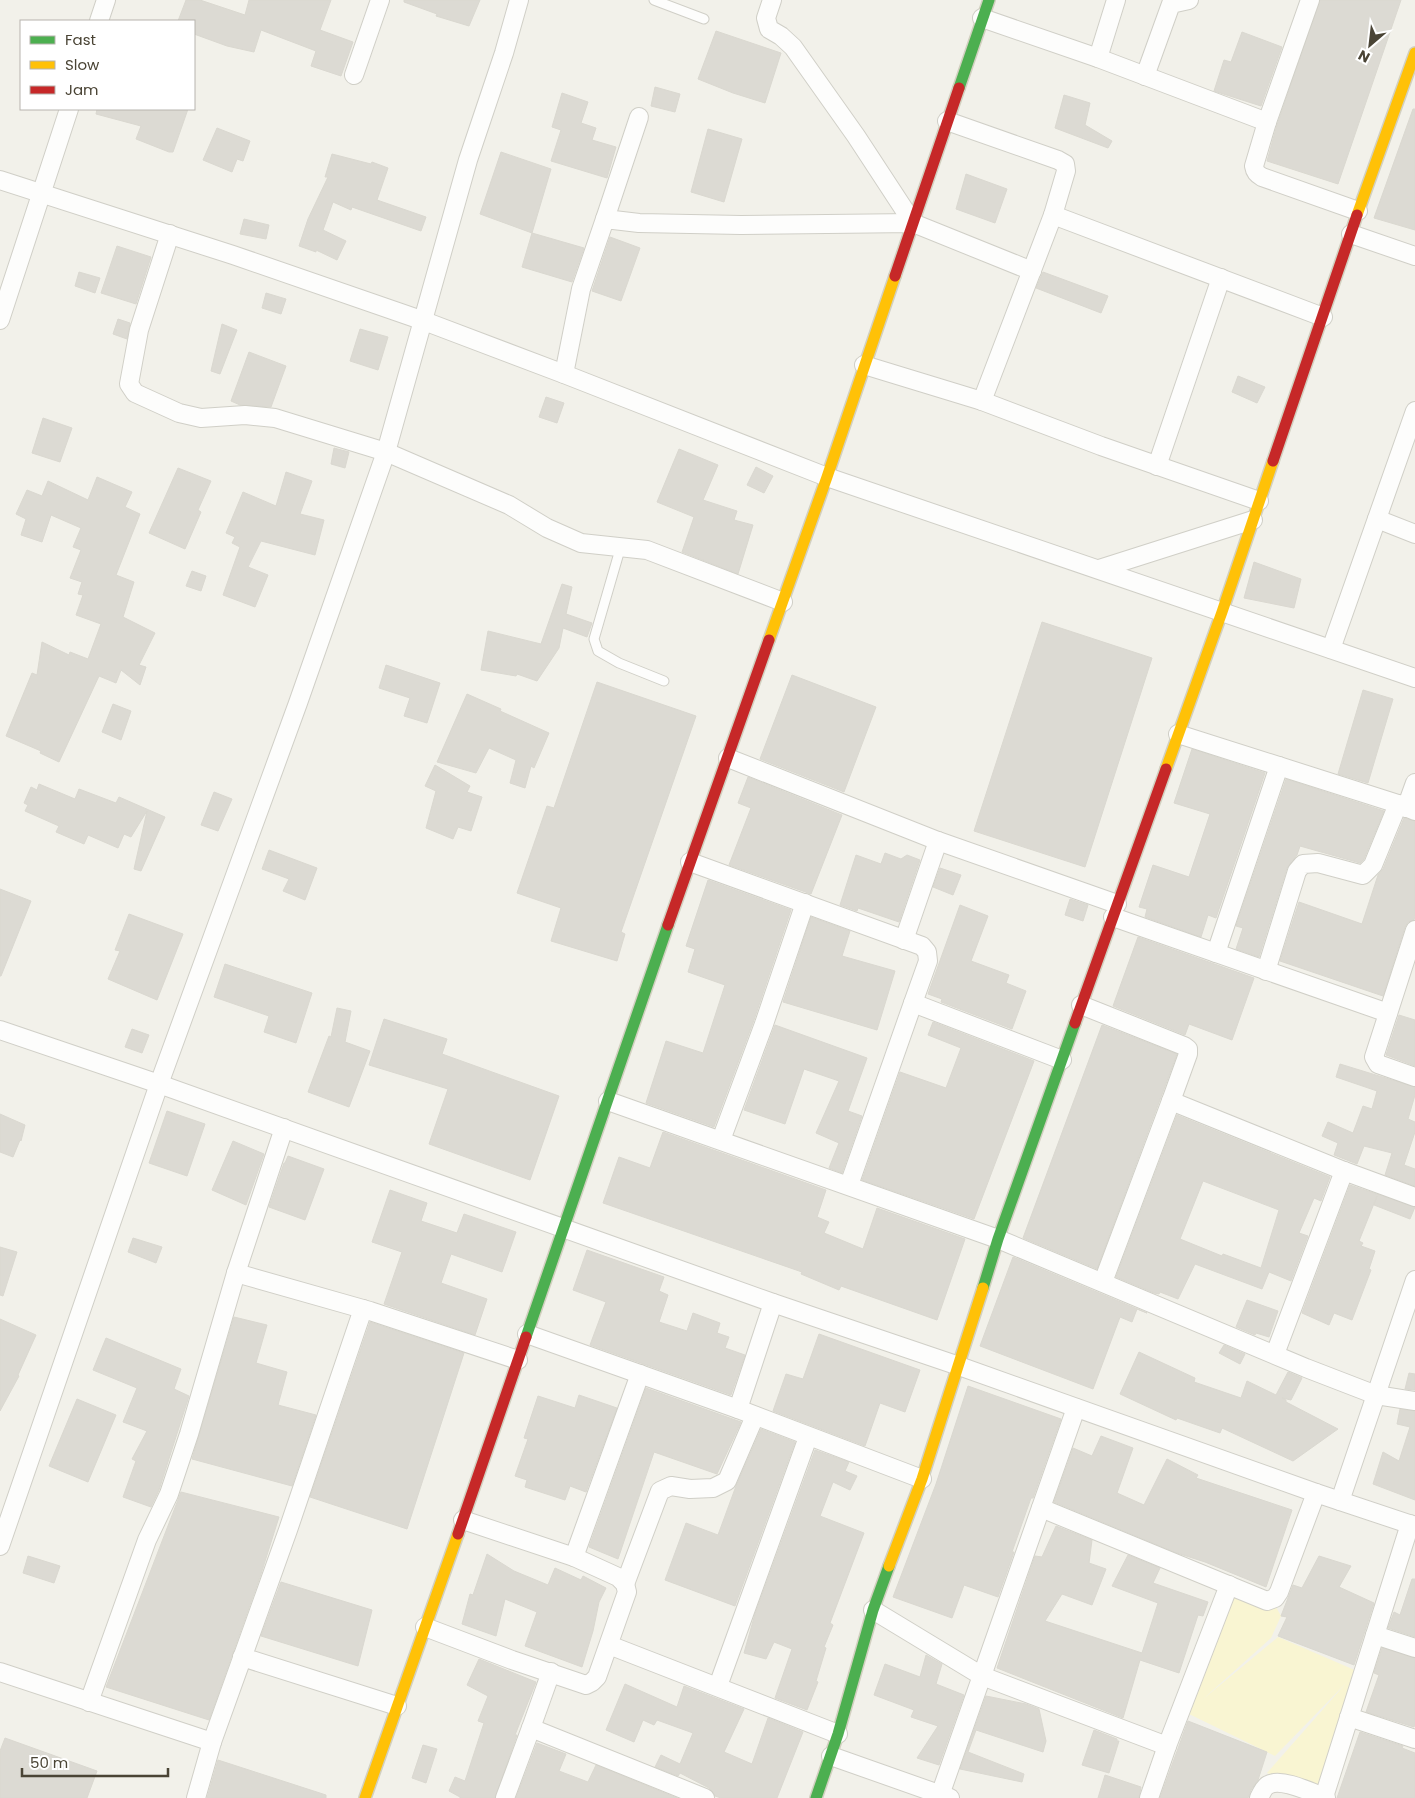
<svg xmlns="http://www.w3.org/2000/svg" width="1415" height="1798" font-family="Poppins,sans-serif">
  <rect width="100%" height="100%" fill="#f2f1ea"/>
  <path fill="#f9f5d2" d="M1227,1590L1276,1607L1281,1616L1271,1638L1202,1700L1278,1637L1357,1671L1321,1792L1267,1773L1347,1682L1275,1756L1187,1713Z"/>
  <g fill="#dcdad3" stroke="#dad8d0" fill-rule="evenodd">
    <path d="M186,0H200L245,15L249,0H331L320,30L353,42L341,76L311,66L316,51L261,30L254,52L227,46L194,34V21H178Z"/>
    <path d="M404,0H480L469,26L436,16L437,14L404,2Z"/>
    <path d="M1320,0H1401L1338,184L1267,161L1277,125Z"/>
    <path d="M716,31L781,53L765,103L733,93L698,79Z"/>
    <path d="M1242,32L1282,47L1261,106L1214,91L1224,60L1231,62Z"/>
    <path d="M655,87L680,94L675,112L651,106Z"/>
    <path d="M562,93L588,102L581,123L596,128L592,140L616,147L607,178L551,161L561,130L552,127Z"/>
    <path d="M1064,95L1090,103L1085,125L1112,141L1108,148L1055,128Z"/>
    <path d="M97,109H188L173,152H169L136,139L141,126L96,114Z"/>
    <path d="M1413,109H1415V230L1374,218Z"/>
    <path d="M217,128L250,141L243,161L237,159L232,172L203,160Z"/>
    <path d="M708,129L742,139L724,202L691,192Z"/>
    <path d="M501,152L551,169L532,233L480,214Z"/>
    <path d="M332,154L371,164L372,162L388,168L377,200L426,217L421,231L352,207L351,210L333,202L323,230L346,241L337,260L316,250V252L299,246L308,219L328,177H325Z"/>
    <path d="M966,174L1007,189L995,223L956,209Z"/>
    <path d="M244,219L269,225L266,239L240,234Z"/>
    <path d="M532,233L584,248L572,282L522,267Z"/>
    <path d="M610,237L640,248L621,301L592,291Z"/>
    <path d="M117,246L151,257L136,304L101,293Z"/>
    <path d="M79,272L100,278L95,293L75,286Z"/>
    <path d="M1043,272L1108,296L1101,313L1036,288Z"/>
    <path d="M266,293L286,299L281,314L262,308Z"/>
    <path d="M118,319L130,323L127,339L113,334Z"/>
    <path d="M222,324L237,330L220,374L211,371Z"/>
    <path d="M360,329L388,337L378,370L350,361Z"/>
    <path d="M249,352L286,366L271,407L240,405L231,401Z"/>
    <path d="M1238,376L1265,387L1257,403L1232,392Z"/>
    <path d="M546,397L564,403L557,423L539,417Z"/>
    <path d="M43,418L72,428L60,462L32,453Z"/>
    <path d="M334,448L349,452L345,468L331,464Z"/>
    <path d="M679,449L718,465L703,500L737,511L734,520L753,525L738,574L682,552L694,517L657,502Z"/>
    <path d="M756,467L773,476L764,493L747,485Z"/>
    <path d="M178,468L211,481L198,510L201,512L185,549L149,533Z"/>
    <path d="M286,472L312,481L300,514L324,520L315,555L261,541L248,567L268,575L255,607L223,595L240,547L232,543L235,537L226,533L243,492L276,506Z"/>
    <path d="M97,477L132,492L125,507L140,514L116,575L134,582L123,617L155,633L139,665L146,667L140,685L121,670L116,683L99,676L59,762L40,753L41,751L6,736L32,673L37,675L42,642L69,655L70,652L88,659L101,624L76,615L83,595L78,594L82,582L70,578L81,550L73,547L81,528L51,515L42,542L21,535L26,519L16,514L27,490L42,496L48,481L88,500Z"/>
    <path d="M1254,562L1301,579L1294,608L1244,598Z"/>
    <path d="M192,571L206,576L201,591L186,586Z"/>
    <path d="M562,584L572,587L566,614L592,623L587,637L563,628L559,648L537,681L517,674L516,676L481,670L488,631L541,644Z"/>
    <path d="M1042,622L1152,658L1085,867L974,831Z"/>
    <path d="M386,665L440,683L427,723L404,716L410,698L379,688Z"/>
    <path d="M792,675L876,707L844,792L760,759Z"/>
    <path d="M597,682L696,716L621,932L625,934L617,961L551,941L561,908L517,893L547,806L554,808Z"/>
    <path d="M1363,690L1393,699L1368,783L1338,774Z"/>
    <path d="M467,694L501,709L500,711L549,733L534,768L531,766L525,788L510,783L516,760L489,748L476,773L437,762Z"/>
    <path d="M113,704L131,711L121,740L102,732Z"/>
    <path d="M1192,749L1265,773L1216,918L1208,915L1201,937L1145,917L1147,909L1139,907L1153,865L1189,877L1210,814L1174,803Z"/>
    <path d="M435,765L470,786L467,792L482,797L471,831L458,827L453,839L426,828L436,791L425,786Z"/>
    <path d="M748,777L842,815L811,894L729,865L751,808L738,803Z"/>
    <path d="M1286,779L1384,811L1364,859L1360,863L1300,846L1297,855L1287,868L1259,957L1236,949L1243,928L1236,926Z"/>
    <path d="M39,784L75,799L79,789L116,803L119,797L165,817L141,871L134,869L147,811L131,837L124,834L118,848L88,835L84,844L56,832L59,826L25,811L28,805L24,803L31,787L37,790Z"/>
    <path d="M214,792L232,799L218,831L201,825Z"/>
    <path d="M1404,818L1415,821V916L1414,920L1408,922L1405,927L1383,996L1280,961L1299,902L1362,924L1378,875L1383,869Z"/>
    <path d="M269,850L317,868L305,900L283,891L289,879L262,869Z"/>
    <path d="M885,853L901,859L907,855L920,860L899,922L858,908L857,911L840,905L856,855L881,864Z"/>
    <path d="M940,868L961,875L953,895L933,887Z"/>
    <path d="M708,880L791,910L754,1020L714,1127L646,1103L666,1041L703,1053L725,985L688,972L695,949L686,946Z"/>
    <path d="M0,889L31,901L1,976H0Z"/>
    <path d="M1070,899L1088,905L1083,921L1065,915Z"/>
    <path d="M960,905L988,916L971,961L1009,975L1006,983L1026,991L1012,1029L941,1002L942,999L928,994Z"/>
    <path d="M129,914L183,934L157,1000L108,979L120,951L115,950Z"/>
    <path d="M811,917L850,931L842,956L895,971L877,1030L783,1002Z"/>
    <path d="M1138,937L1254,978L1232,1040L1189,1024L1185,1035L1113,1006Z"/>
    <path d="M225,964L312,993L296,1043L264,1032L269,1016L214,997Z"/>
    <path d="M337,1008L351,1011L345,1042L370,1051L349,1107L308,1092L329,1036L331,1037Z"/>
    <path d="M1399,1015L1415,1020V1066L1386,1055Z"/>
    <path d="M384,1019L447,1039L442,1054L559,1096L530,1180L429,1144L448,1089L369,1065Z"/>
    <path d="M933,1022L1034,1061L974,1219L862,1180L900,1072L946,1088L961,1048L928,1035Z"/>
    <path d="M775,1025L867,1058L848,1111L862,1116L842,1173L829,1168L839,1143L816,1133L839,1081L804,1069L785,1124L744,1110Z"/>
    <path d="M1102,1025L1177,1054L1097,1269L1023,1238Z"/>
    <path d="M132,1029L149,1035L142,1053L125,1047Z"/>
    <path d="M1340,1064L1415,1087V1095L1408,1119L1415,1122V1132L1404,1165L1415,1169V1186L1385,1175L1392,1153L1364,1146L1357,1164L1334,1155L1338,1143L1322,1136L1328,1122L1353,1133L1363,1106L1372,1109L1377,1091L1336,1077Z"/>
    <path d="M167,1111L205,1124L187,1176L149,1163Z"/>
    <path d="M0,1114L25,1125L21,1141L20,1140L13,1157L0,1152Z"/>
    <path d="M1177,1115L1330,1177L1321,1201L1314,1198L1299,1233L1308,1236L1291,1281L1269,1272L1262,1289L1195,1264L1178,1299L1160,1292L1159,1294L1154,1293L1116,1277ZM1203,1181L1279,1210L1261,1268L1223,1254L1222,1256L1180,1239Z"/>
    <path d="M663,1132L826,1190L817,1217L829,1222L824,1233L863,1249L877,1208L965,1239L937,1320L841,1286L839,1290L801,1274L802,1272L603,1203L619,1157L650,1168Z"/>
    <path d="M233,1141L264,1154L246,1205L212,1190Z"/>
    <path d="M288,1156L324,1169L305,1220L269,1207L284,1163H285Z"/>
    <path d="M1350,1185L1415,1207L1410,1219L1374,1205L1377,1196L1359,1241L1363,1243L1361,1246L1375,1251L1369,1269L1371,1270L1352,1320L1334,1313L1329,1325L1302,1313Z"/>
    <path d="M390,1190L427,1203L421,1221L457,1233L464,1214L516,1232L502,1272L451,1254L441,1283L487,1299L475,1335L384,1304L402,1252L372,1242Z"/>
    <path d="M133,1238L162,1247L156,1263L128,1252Z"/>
    <path d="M0,1247L17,1252L3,1296L0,1295Z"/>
    <path d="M587,1250L664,1277L659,1291L668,1295L659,1322L687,1331L693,1313L720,1323L717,1333L729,1337L725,1348L745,1355L731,1395L590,1345L606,1302L573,1290Z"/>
    <path d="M1013,1257L1147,1313L1137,1309L1132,1322L1120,1317L1093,1389L980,1346Z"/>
    <path d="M1247,1300L1278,1311L1269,1337L1256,1333L1255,1335L1236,1327Z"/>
    <path d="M234,1317L267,1325L256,1363L287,1372L278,1405L316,1415L292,1486L192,1459Z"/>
    <path d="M0,1319L36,1335L18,1375L19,1376L0,1411Z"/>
    <path d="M370,1322L464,1353L407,1529L310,1497Z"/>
    <path d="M819,1334L920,1370L905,1412L880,1403L865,1446L773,1411L786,1374L803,1379Z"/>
    <path d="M106,1338L181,1369L174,1389L189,1396L159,1490L151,1507L123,1497L136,1461L132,1459L147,1431L123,1422L137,1388L93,1370Z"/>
    <path d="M1224,1345L1245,1354L1240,1364L1219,1353Z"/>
    <path d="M1139,1352L1195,1378L1194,1382L1241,1398L1247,1381L1276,1395L1288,1372L1302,1378L1291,1400L1282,1398L1286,1400V1402L1338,1429L1293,1461L1222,1428L1220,1433L1177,1418L1176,1420L1120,1394Z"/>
    <path d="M1409,1373L1415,1374V1390L1405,1389Z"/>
    <path d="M968,1386L1061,1419L1033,1498H1031L1012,1552H1014L998,1597L964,1585L952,1618L893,1597L936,1484Z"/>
    <path d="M646,1388L741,1422L717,1474L654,1452L618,1559L589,1547Z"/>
    <path d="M579,1395L617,1408L586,1492L570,1486L565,1500L525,1487L527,1480L515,1476L528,1439L524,1438L538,1396L575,1408Z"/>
    <path d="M77,1399L116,1415L88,1482L49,1466Z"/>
    <path d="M1400,1409L1415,1411V1500L1373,1484L1383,1452L1399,1461L1410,1427L1397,1424Z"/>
    <path d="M761,1429L795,1442L735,1606L665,1580L686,1523L718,1535L736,1486Z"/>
    <path d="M1101,1436L1133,1448L1117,1493L1144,1505L1167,1459L1198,1475L1196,1478L1292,1510L1266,1587L1205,1562L1177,1553L1054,1502L1073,1448L1092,1456Z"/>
    <path d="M815,1450L849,1462L845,1471L857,1476L850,1490L833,1482L820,1516L864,1533L830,1623L833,1625L824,1647L826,1648L816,1681L818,1682L807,1710L775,1698L792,1649L774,1642L766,1659L744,1653L755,1614Z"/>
    <path d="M181,1492L279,1517L261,1574L209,1720L106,1687Z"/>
    <path d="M1056,1526L1092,1540L1089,1563L1106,1569L1092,1605L1062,1594L1045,1621L1142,1653L1158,1603L1112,1586L1128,1555L1160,1568L1153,1583L1208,1602L1203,1616L1198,1615L1179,1673L1140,1660L1123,1718L997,1668L1035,1556L1042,1557Z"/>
    <path d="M487,1554L514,1571L548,1585L555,1568L581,1580L583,1576L606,1588L599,1602L593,1631L582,1667L525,1646L537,1612L505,1599L496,1636L462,1624L470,1594L473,1595Z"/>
    <path d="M28,1556L60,1566L54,1583L23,1573Z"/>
    <path d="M1319,1556L1351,1566L1339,1587L1374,1603L1354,1665L1278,1636L1287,1617L1281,1616L1293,1585L1302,1588Z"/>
    <path d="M1412,1579H1415V1637L1388,1628L1394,1612L1400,1615Z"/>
    <path d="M281,1582L372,1610L358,1666L261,1636Z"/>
    <path d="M1382,1648L1415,1658V1725L1414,1727L1366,1712L1379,1675L1374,1673Z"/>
    <path d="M926,1655L942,1664L936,1684L964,1695L939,1765L917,1758L938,1726L911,1717L914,1710L874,1695L885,1664L920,1677Z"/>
    <path d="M479,1659L536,1682L515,1735H517L495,1798H460V1797L449,1791L455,1777L465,1781L484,1723L478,1721L488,1696L467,1685Z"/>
    <path d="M625,1684L677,1707L684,1686L744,1709L724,1752L752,1764L768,1718L803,1732L777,1798H721L715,1796L709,1788L680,1773L678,1776L655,1767L661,1755L680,1764L693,1733L657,1720L654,1725L643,1720L634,1742L606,1730Z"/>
    <path d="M986,1696L1026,1704L1039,1709L1046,1741L1043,1752L976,1730L968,1752L1024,1774L1022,1782L960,1769Z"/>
    <path d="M1188,1721L1267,1752L1258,1780L1251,1790L1248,1798H1160Z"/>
    <path d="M1094,1730L1117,1739V1741H1119L1109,1773L1082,1765Z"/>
    <path d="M1360,1732L1403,1746L1402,1748L1415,1753V1798H1337Z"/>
    <path d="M5,1738L97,1771L87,1798H0V1751Z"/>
    <path d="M537,1743L566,1754L559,1771L588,1782L596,1765L677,1798H516Z"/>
    <path d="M423,1745L437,1749L426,1783L412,1778Z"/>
    <path d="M218,1760L326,1795V1798H207Z"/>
    <path d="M1105,1775L1141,1787L1139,1798H1098Z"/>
  </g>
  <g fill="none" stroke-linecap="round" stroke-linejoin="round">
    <defs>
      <g id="lane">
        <path d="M654,0L704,19"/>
        <path d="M621,546L594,639L598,651L619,663L664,681"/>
      </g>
      <g id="street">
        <path d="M772,0L766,18L769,29L781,36L793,47L856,136L913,223"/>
        <path d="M1310,0L1267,122L1254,166C1255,172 1257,174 1262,177L1358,211"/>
        <path d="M982,18L1098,58L1267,122"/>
        <path d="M99,21L106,0"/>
        <path d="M1098,58L1116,0"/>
        <path d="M354,75L380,0"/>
        <path d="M1145,76L1171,4L1189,0"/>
        <path d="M947,121L1058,160L1065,164L1066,171L1053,215L1323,317"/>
        <path d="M0,180L233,255L424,321L564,374L827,477L1415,678"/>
        <path d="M605,219L639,117"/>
        <path d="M170,234L139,330L129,384L135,393L179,413L201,418L245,415L275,418L386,452L509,505L547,528L581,543L647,550L783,602"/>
        <path d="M1351,234L1415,256"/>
        <path d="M0,320L69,109"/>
        <path d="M864,365L982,401L1101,446L1259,501"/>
        <path d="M564,374L581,289L605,219L639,223L741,225L913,223L1032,271"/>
        <path d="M982,401L1053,215"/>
        <path d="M1157,466L1221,278"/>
        <path d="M1377,519L1415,534"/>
        <path d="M1099,569L1253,520"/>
        <path d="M1331,649L1415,411"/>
        <path d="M1178,734L1398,804L1415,811"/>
        <path d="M728,758L938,841L1117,904"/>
        <path d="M1406,808L1415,783"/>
        <path d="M690,862L922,946L927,952L928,961L913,1003L1062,1060"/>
        <path d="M1113,917L1388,1013"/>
        <path d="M1415,930L1374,1057L1378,1064L1415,1077"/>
        <path d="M904,940L938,841"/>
        <path d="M1216,953L1279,766"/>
        <path d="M1266,971L1297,871L1303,864L1318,863L1363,875L1373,865L1398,804"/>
        <path d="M1081,1005L1184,1046L1188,1049V1054L1171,1101"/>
        <path d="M0,1030L159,1084L773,1303L959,1366L1316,1493L1415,1526"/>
        <path d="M608,1101L998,1239L1306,1368L1376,1395L1415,1401"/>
        <path d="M721,1140L764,1024L805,903"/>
        <path d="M849,1185L913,1003"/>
        <path d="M236,1273L370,1311L518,1360"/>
        <path d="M1103,1282L1171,1101L1344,1171L1415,1197"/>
        <path d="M527,1334L738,1409L922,1479"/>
        <path d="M1275,1354L1344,1171"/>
        <path d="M738,1409L773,1303"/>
        <path d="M1340,1501L1415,1280"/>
        <path d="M1041,1508L1267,1601L1275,1598L1279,1592L1316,1493"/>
        <path d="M0,1546L159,1084L298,703L386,452L468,160L504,53L519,0"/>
        <path d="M574,1557L640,1374"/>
        <path d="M625,1584L660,1491L671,1486L690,1489L713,1488L727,1481L755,1416"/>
        <path d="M873,1610L982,1676L1167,1746"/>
        <path d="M425,1627L512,1660L586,1685L592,1682L597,1677L627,1592L625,1584L618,1577L574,1557L463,1520"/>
        <path d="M1375,1635L1415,1648"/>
        <path d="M609,1645L838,1734"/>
        <path d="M242,1657L397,1706"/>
        <path d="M0,1672L212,1742"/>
        <path d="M718,1686L808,1437"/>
        <path d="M89,1702L147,1540L169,1494L189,1434L236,1273L284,1128"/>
        <path d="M1349,1717L1415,1739"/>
        <path d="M531,1728L551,1672"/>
        <path d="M831,1756L950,1798"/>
        <path d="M1324,1797L1410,1524"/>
        <path d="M196,1798L212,1742L288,1530L363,1309"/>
        <path d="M505,1798L531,1728L705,1798"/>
        <path d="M939,1798L1076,1408"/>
        <path d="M1149,1798L1167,1746L1229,1585"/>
        <path d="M1259,1798C1261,1794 1264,1787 1268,1785C1281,1777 1313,1793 1326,1798"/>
      </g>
      <g id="fast">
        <path d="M959,88L989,0"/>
        <path d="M983,1288L998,1239L1075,1023"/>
        <path d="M526,1337L668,925"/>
        <path d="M816,1798L838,1734L873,1610L889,1566"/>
      </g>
      <g id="slow">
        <path d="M1357,215L1415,53"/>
        <path d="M769,640L827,477L895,276"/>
        <path d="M1166,769L1222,612L1273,461"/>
        <path d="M889,1566L922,1479L983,1288"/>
        <path d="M365,1798L458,1534"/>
      </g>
      <g id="jam">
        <path d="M895,276L959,88"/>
        <path d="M1273,461L1357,215"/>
        <path d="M668,925L769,640"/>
        <path d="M1075,1023L1166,769"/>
        <path d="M458,1534L526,1337"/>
      </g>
    </defs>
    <use href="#lane" stroke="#d0cfc7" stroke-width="11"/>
    <use href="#street" stroke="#d0cfc7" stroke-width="20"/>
    <use href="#fast" stroke="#d2d0c0" stroke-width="14"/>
    <use href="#slow" stroke="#d2d0c0" stroke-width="14"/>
    <use href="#jam" stroke="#d2d0c0" stroke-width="14"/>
    <use href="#lane" stroke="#fdfdfc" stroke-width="9"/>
    <use href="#street" stroke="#fdfdfc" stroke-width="18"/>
    <use href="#fast" stroke="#4caf50" stroke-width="11"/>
    <use href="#slow" stroke="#ffc107" stroke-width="11"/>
    <use href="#jam" stroke="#c62828" stroke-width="11"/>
  </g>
  <rect x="20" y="20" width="175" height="90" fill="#ffffff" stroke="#b7b4ae"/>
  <rect x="30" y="36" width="25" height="8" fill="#4caf50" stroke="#b7b4ae"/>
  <text x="65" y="45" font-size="15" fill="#4a4435">Fast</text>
  <rect x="30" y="61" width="25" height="8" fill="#ffc107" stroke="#b7b4ae"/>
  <text x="65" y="70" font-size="15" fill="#4a4435">Slow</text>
  <rect x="30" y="86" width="25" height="8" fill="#c62828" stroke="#b7b4ae"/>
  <text x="65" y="95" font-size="15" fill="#4a4435">Jam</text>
  <g transform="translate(1370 45) rotate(208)" stroke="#ffffff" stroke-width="4" paint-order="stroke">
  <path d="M0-4L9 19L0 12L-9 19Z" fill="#4a4435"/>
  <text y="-8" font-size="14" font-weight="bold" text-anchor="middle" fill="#4a4435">N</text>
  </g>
  <path d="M22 1768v8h146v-8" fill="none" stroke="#4a4435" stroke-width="2.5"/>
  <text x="30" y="1768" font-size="15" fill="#4a4435" stroke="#ffffff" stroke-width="4" paint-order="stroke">50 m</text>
</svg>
